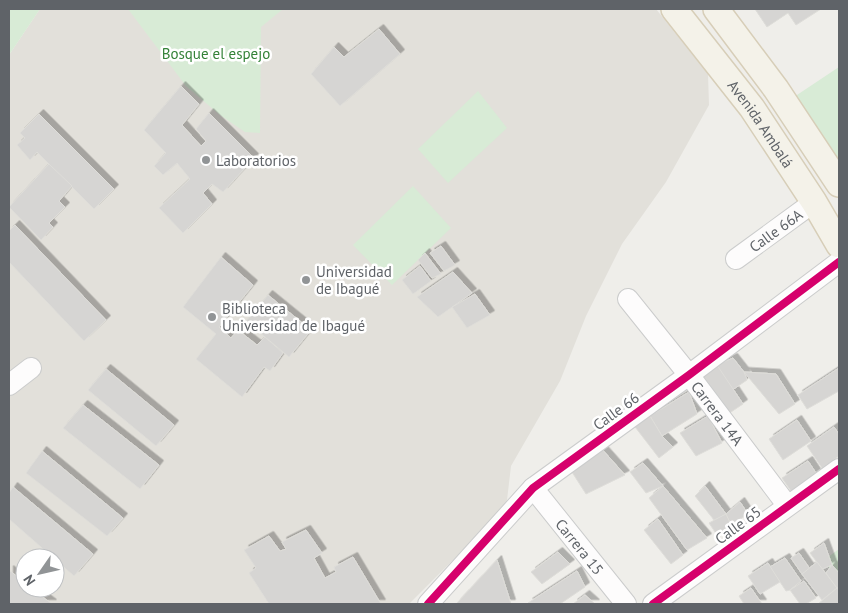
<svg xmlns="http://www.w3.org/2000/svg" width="848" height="613" font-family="'PT Sans',sans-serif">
  <defs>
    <filter id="shadow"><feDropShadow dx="4.5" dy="-4.5" stdDeviation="0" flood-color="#0004"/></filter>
  </defs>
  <rect width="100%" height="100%" fill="#efeeea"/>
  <path fill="#e2e0da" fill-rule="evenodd" d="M40,9H656L708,74L709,105L666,182L622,244L586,316L560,381L511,466L507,500L499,514L409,604H9V55ZM25,558H55V588H25Z"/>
  <g fill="#d8ebd6">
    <path d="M9,9H40L9,55Z"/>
    <path d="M128,9H283L261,27L260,133L245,132L220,115L186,86Z"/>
    <path d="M839,67V160L794,97Z"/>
    <path d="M478,91L507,128L448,183L418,149Z"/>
    <path d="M413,186L451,228L392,285L353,245Z"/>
    <path d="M839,549V584L824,560Z"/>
  </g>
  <g fill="#d6d5d3" stroke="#deddd9" filter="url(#shadow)">
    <path d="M755,9H821L796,25L788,13L767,27Z"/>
    <path d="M379,29L400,54L340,106L311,74L334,47L344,57Z"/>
    <path d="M181,86L199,104L182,125L201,146L206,141L196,129L209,113L254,158L223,192L212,184L203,193L212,204L183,233L159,208L190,179L177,163L163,175L154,166L166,153L144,130Z"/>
    <path d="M39,114L114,189L94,209L37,152L30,160L17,145L25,138L20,133Z"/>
    <path d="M49,164L72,186L59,201L65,207L49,223L53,227L41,240L9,207Z"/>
    <path d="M15,225L106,320L84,341L9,262V231Z"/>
    <path d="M441,246L455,265L444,271L430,253Z"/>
    <path d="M425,253L441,274L432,278L418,260Z"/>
    <path d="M221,257L253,285L219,327L231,338L238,330L257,345L265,337L283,353L270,371L264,367L242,397L196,359L216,334L183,307Z"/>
    <path d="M420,266L431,281L413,294L402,280Z"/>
    <path d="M453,272L472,293L438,317L417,297Z"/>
    <path d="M475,294L490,315L467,328L452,307Z"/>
    <path d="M268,295L311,330L289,357L246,321Z"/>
    <path d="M733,358L744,372L747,380L722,397L703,371Z"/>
    <path d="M715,362L743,404L728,414L698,374Z"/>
    <path d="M839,368V391L807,409L798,395Z"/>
    <path d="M106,369L174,425L156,446L88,390Z"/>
    <path d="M744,372L776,374L795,404L779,414Z"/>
    <path d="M689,392L697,414L662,436L650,416Z"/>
    <path d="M83,405L159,465L140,489L63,428Z"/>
    <path d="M650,416L662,436L673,447L659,458L632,423Z"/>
    <path d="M708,416L722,443L696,456L680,433Z"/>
    <path d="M797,420L811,441L783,460L769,439Z"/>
    <path d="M834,427L839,434V456L822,468L807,446Z"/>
    <path d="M600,447L625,475L586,494L570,469Z"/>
    <path d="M42,451L123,518L107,536L26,473Z"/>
    <path d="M808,461L816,473L791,491L782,478Z"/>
    <path d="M643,463L663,486L646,493L630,472Z"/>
    <path d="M663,486L707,538L687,550L649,498Z"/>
    <path d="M705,486L726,514L714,520L695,496Z"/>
    <path d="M13,487L93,554L74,576L9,519V493Z"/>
    <path d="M740,502L748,514L731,525L726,514Z"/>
    <path d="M726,514L731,525L717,535L709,523Z"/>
    <path d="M658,519L683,555L671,564L644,530Z"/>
    <path d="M306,530L322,553L314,558L325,578L336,572L334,567L353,557L381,604H269L249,573L256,568L244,550L269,536L280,551L286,549L282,542Z"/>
    <path d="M824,543L832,565L822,569L810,553Z"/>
    <path d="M558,552L570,564L542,584L531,572Z"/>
    <path d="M799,553L810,569L802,574L791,558Z"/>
    <path d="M785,558L801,581L790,590L786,591L770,567Z"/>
    <path d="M497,560L511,604H456Z"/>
    <path d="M817,562L837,588L822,600L802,574Z"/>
    <path d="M768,563L780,582L760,594L748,576Z"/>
    <path d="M832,565L839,573V587L837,588L826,573Z"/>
    <path d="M9,570L25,583V588H31L52,604H9Z"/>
    <path d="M577,571L585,587L560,604L528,603Z"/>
    <path d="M804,581L816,598L806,604H800L790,590Z"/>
    <path d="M751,588L762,604H744L739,596Z"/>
    <path d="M837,588L839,591V604H818Z"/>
    <path d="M585,595L595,604H573Z"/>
  </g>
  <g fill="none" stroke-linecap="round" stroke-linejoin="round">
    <defs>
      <g id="minor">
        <path id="s1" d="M736,259L814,202"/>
        <path id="s2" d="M628,299L689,375L787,505"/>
        <path d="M9,385L31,368"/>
        <path id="s3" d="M533,488L626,604"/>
        <path d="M428,604L533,488L689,375L839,262"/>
        <path d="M653,604L839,469"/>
      </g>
      <g id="major">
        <path id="s4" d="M674,9L752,108L814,202L839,245"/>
        <path d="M716,9L776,89L839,184"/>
      </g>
    </defs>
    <use href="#minor" stroke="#cbcccc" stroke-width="22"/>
    <use href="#major" stroke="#d7ceb8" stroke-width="28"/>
    <use href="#minor" stroke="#fdfcfc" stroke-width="20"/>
    <use href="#major" stroke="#f4f2e9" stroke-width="25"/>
    <defs>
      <g id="cycleway">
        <path d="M428,604L533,488L689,375L839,262"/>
        <path d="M653,604L839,469"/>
      </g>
    </defs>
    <use href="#cycleway" stroke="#fff" stroke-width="11"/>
    <use href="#cycleway" stroke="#d6006c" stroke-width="8"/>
  </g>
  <g fill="#919496" stroke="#fff" stroke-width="2">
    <circle cx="206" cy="160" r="5"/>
    <circle cx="306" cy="280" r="5"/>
    <circle cx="212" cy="317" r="5"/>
  </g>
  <g text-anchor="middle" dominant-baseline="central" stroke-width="5" stroke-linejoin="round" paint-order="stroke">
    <g font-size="15" fill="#348238" stroke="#fff">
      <text x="216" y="53">Bosque el espejo</text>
    </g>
    <g font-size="15" fill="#5f6368" stroke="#fff">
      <text stroke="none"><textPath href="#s4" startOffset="144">Avenida Ambalá</textPath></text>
      <text stroke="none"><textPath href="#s1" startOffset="49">Calle 66A</textPath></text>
      <text transform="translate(616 411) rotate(-36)">Calle 66</text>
      <text stroke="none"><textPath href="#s2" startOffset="145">Carrera 14A</textPath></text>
      <text transform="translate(738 525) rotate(-36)">Calle 65</text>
      <text stroke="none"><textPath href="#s3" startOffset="75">Carrera 15</textPath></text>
    </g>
    <g font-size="15" fill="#5f6368" stroke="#fff" text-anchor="start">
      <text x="216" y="160">Laboratorios</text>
      <text x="316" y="271">Universidad<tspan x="316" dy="17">de Ibagué</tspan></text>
      <text x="222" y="308">Biblioteca<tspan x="222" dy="17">Universidad de Ibagué</tspan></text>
    </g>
  </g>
  <rect width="848" height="613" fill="none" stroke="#5f6368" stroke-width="20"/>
  <g transform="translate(40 573) rotate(236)"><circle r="24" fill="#ffffff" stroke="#bfc1c3"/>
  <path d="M0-4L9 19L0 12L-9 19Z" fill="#919496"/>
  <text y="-8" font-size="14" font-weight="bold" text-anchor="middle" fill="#5f6368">N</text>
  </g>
</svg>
